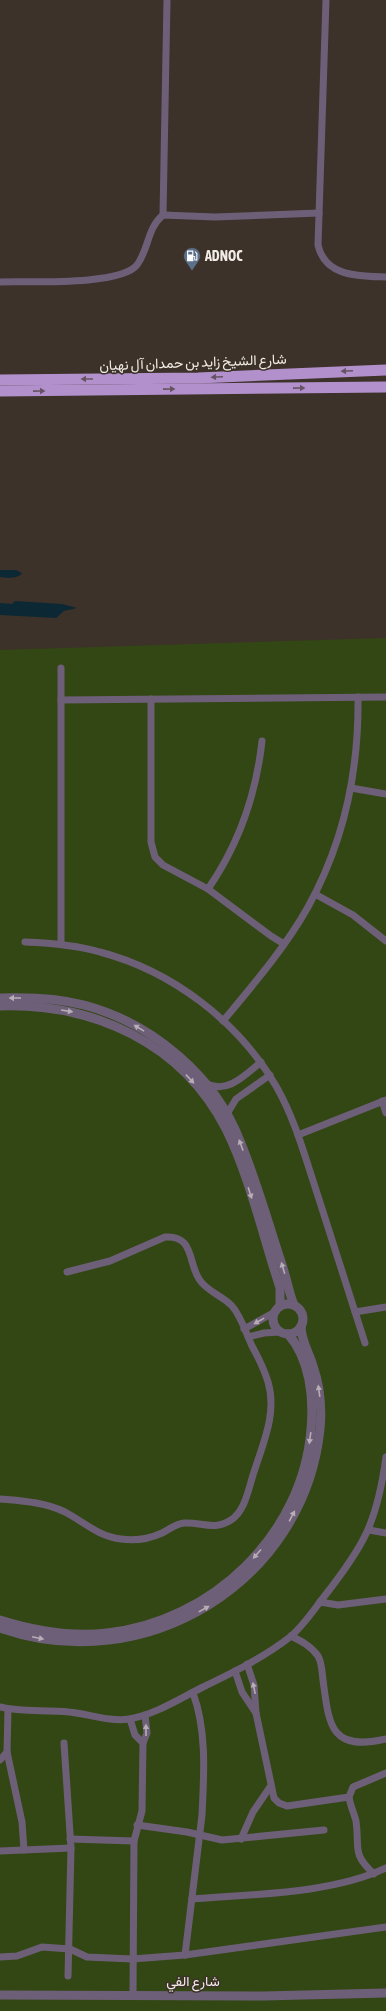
<svg xmlns="http://www.w3.org/2000/svg" width="386" height="2011" font-family="'Asap Condensed',Vazirmatn,sans-serif">
  <rect width="100%" height="100%" fill="#3c3229"/>
  <path fill="#334714" d="M386,638V2011H0V650Z"/>
  <g fill="#0c2834">
    <path d="M0,570H16L22,573C18,579 7,578 0,577Z"/>
    <path d="M15,601L62,604L77,608L64,611L56,618L0,615V603L12,604Z"/>
  </g>
  <g fill="none" stroke-linecap="round" stroke-linejoin="round">
    <g stroke="#6e5f79" stroke-width="7">
      <path d="M326,0L318,245C325,277 359,276 386,277"/>
      <path d="M163,215L167,0"/>
      <path d="M0,282C28,281 120,286 137,265C149,249 147,228 163,215L215,217L319,213"/>
      <path d="M151,699V842L155,857L163,865L208,889L271,936L284,944"/>
      <path d="M61,700L386,697"/>
      <path d="M351,788L386,794"/>
      <path d="M208,889C239,844 256,796 262,741"/>
      <path d="M315,894L353,915L386,941"/>
      <path d="M25,942C50,943 76,945 100,952C172,971 238,1021 276,1086C295,1119 305,1157 317,1193C333,1243 349,1293 365,1343"/>
      <path d="M61,944V668"/>
      <path d="M223,1021C253,985 285,948 308,907C344,842 359,770 358,697"/>
      <path d="M205,1083C227,1095 245,1075 261,1062"/>
      <path d="M382,1101L386,1113"/>
      <path d="M227,1114L236,1099L270,1075"/>
      <path d="M298,1135L386,1100"/>
      <path d="M355,1312L386,1307"/>
      <path d="M244,1329L273,1313"/>
      <path d="M248,1337L264,1333L280,1332"/>
      <path d="M0,1499C22,1501 44,1502 65,1512C84,1522 99,1537 121,1539C135,1541 149,1539 162,1533C170,1529 175,1524 184,1523C202,1522 213,1531 231,1520C246,1511 249,1485 255,1469C264,1441 277,1412 268,1382C264,1369 258,1357 252,1346C246,1333 241,1316 232,1306C222,1295 207,1292 199,1279C188,1262 194,1235 165,1237L110,1261L67,1272"/>
      <path d="M369,1530L386,1533"/>
      <path d="M320,1602L338,1605L386,1599"/>
      <path d="M291,1636C301,1641 311,1646 318,1656C322,1663 322,1672 323,1680C329,1725 330,1752 386,1739"/>
      <path d="M247,1664L254,1685L256,1713L274,1798L279,1803L287,1806L349,1797"/>
      <path d="M235,1671L242,1692L256,1713"/>
      <path d="M0,1707C22,1713 46,1709 69,1712C89,1714 110,1722 129,1719C154,1715 179,1699 201,1688C232,1673 263,1658 290,1637C303,1626 313,1611 323,1598C364,1546 377,1523 386,1457"/>
      <path d="M8,1709L7,1752L22,1822L24,1850"/>
      <path d="M130,1719L135,1735L143,1743"/>
      <path d="M64,1743L71,1848L68,1976"/>
      <path d="M0,1760L7,1752"/>
      <path d="M137,1825L187,1832L222,1840L324,1830"/>
      <path d="M70,1839L134,1841"/>
      <path d="M241,1839L253,1812L270,1787"/>
      <path d="M0,1851L71,1848"/>
      <path d="M374,1874C351,1853 360,1848 356,1821C354,1813 350,1805 349,1797L353,1787L386,1773"/>
      <path d="M192,1899C252,1894 332,1894 386,1868"/>
      <path d="M185,1955L202,1815C204,1774 207,1731 193,1693"/>
      <path d="M0,1957L17,1956L42,1947L70,1949L87,1957L132,1959L185,1955L386,1927"/>
      <path d="M133,1995L134,1841L142,1811L143,1743L147,1733L145,1715"/>
    </g>
    <g stroke="#6e5f79" stroke-width="9">
      <path d="M0,998C28,997 57,998 84,1005C152,1023 215,1076 240,1141C257,1182 269,1226 283,1268C287,1280 289,1293 294,1305"/>
      <path d="M0,1006C94,1003 182,1043 226,1129C247,1171 261,1227 275,1272L280,1288V1306"/>
      <circle cx="288" cy="1319" r="15"/>
      <path d="M0,1620C35,1631 71,1637 107,1633C211,1622 303,1535 311,1429C314,1398 310,1359 288,1334"/>
      <path d="M0,1628C144,1679 304,1583 320,1429C322,1408 320,1386 313,1366C309,1352 301,1341 301,1326"/>
      <path d="M0,1995L263,1996L386,1993"/>
    </g>
    <g stroke="#b290cc" stroke-width="11">
      <path d="M0,380L198,378L386,370"/>
      <path d="M0,391L386,387"/>
    </g>
  </g>
  <defs><path id="oneway-solid" d="M-6-.8H1V-3.2L6.5 0L1 3.2V.8H-6Z"/></defs>
  <g fill="#655362">
    <use href="#oneway-solid" transform="translate(347 371) rotate(178)"/>
    <use href="#oneway-solid" transform="translate(217 377) rotate(177)"/>
    <use href="#oneway-solid" transform="translate(87 379) rotate(180)"/>
    <use href="#oneway-solid" transform="translate(299 388) rotate(-1)"/>
    <use href="#oneway-solid" transform="translate(169 389) rotate(-1)"/>
    <use href="#oneway-solid" transform="translate(39 391) rotate(-1)"/>
  </g>
  <g fill="#b7adb5">
    <use href="#oneway-solid" transform="translate(15 998) rotate(-180)"/>
    <use href="#oneway-solid" transform="translate(67 1011) rotate(9)"/>
    <use href="#oneway-solid" transform="translate(139 1028) rotate(-149)"/>
    <use href="#oneway-solid" transform="translate(190 1079) rotate(47)"/>
    <use href="#oneway-solid" transform="translate(241 1145) rotate(-110)"/>
    <use href="#oneway-solid" transform="translate(250 1193) rotate(72)"/>
    <use href="#oneway-solid" transform="translate(283 1268) rotate(-107)"/>
    <use href="#oneway-solid" transform="translate(259 1321) rotate(151)"/>
    <use href="#oneway-solid" transform="translate(319 1391) rotate(-98)"/>
    <use href="#oneway-solid" transform="translate(310 1438) rotate(98)"/>
    <use href="#oneway-solid" transform="translate(292 1516) rotate(-62)"/>
    <use href="#oneway-solid" transform="translate(257 1554) rotate(131)"/>
    <use href="#oneway-solid" transform="translate(204 1609) rotate(-29)"/>
    <use href="#oneway-solid" transform="translate(38 1638) rotate(12)"/>
    <use href="#oneway-solid" transform="translate(254 1688) rotate(-102)"/>
    <use href="#oneway-solid" transform="translate(146 1730) rotate(-90)"/>
  </g>
  <defs>
    <symbol id="fuel-pin" viewBox="-11 -11 22 30"><path d="M0 17L-7.5 6A9.5 9.5 0 1 1 7.5 6Z" fill="#5c6f8a" stroke="#3c3229"/><path d="M-5.5-6h7V0h2V4h1.3V-2.5L3-4.5l.8-.8L6-3V5H2.5V1h-1V6h-7ZM-4.2-4.7v3.2H.2V-4.7Z" fill="#fff"/></symbol>
  </defs>
  <g fill-rule="evenodd">
    <use href="#fuel-pin" x="182" y="246" width="20" height="27"/>
  </g>
  <g text-anchor="middle" dominant-baseline="central" stroke-width="3" stroke-linejoin="round" paint-order="stroke">
    <g font-size="14" font-weight="bold" fill="#f2ece6" stroke="#3c3229" text-anchor="start">
      <text x="205" y="256">ADNOC</text>
    </g>
    <g font-size="14" fill="#f2ece6" stroke="#3c3229">
      <text transform="translate(193 362) rotate(-2)">شارع الشيخ زايد بن حمدان آل نهيان</text>
      <text x="193" y="1981">شارع الفي</text>
    </g>
  </g>
</svg>
